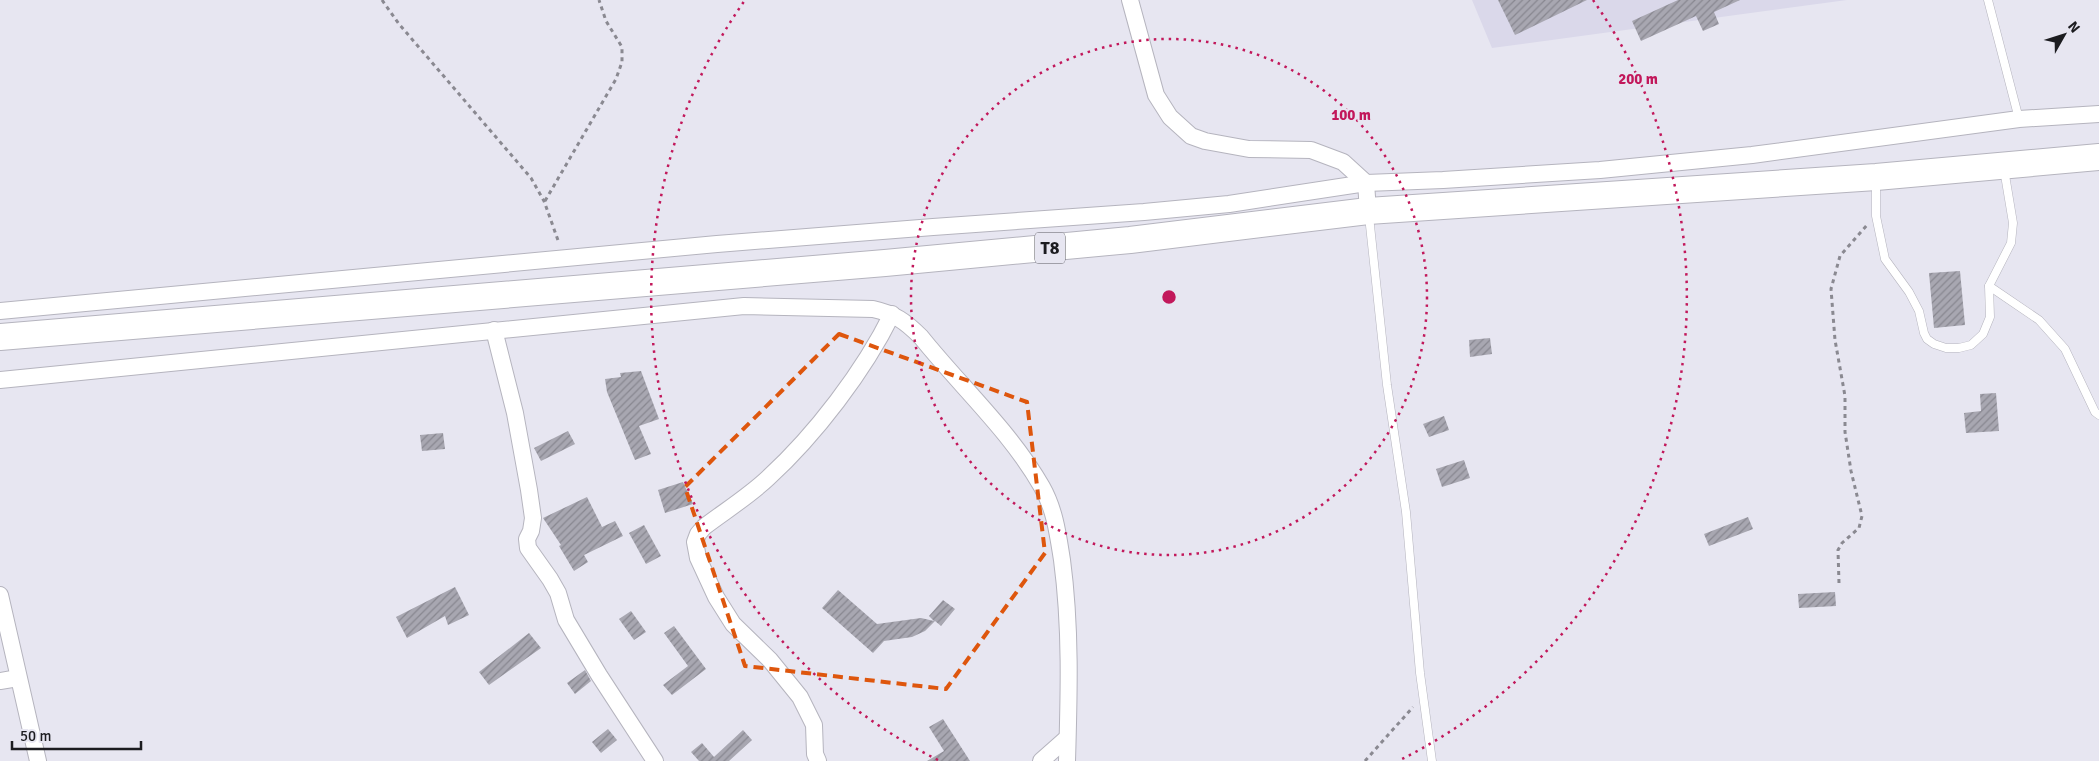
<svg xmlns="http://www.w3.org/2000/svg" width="2099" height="761" font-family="Signika,sans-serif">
  <defs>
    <pattern id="building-hatch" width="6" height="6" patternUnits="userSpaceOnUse" patternTransform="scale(1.25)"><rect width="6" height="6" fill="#a8a7b1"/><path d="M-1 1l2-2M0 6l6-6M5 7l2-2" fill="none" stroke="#888790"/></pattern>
  </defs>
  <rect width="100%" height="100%" fill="#e7e6f1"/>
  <path fill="#dad8ea" d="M1472,0H1847L1492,48Z"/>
  <g fill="url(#building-hatch)">
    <path d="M1498,0H1587L1515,35Z"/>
    <path d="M1678,0H1740L1714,12L1719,24L1703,31L1696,16L1641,41L1632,21Z"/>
    <path d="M1960,271L1965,325L1934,328L1929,273Z"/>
    <path d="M1490,338L1492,354L1470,357L1469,340Z"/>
    <path d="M641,371L659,419L639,426L651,454L635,460L607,392L605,379L621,377L620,373Z"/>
    <path d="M1996,393L1999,431L1966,433L1964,413L1981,411L1980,394Z"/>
    <path d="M1444,416L1449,430L1429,437L1423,424Z"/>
    <path d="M568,431L575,444L541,461L534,448Z"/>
    <path d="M443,433L445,449L422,451L420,435Z"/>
    <path d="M1464,460L1470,478L1442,487L1436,469Z"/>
    <path d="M683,482L693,504L665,513L658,490Z"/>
    <path d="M587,497L602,527L615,521L623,536L584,555L588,562L574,571L559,546L561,545L543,518Z"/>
    <path d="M1748,517L1753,529L1709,546L1704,534Z"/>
    <path d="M644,525L661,556L646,564L629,533Z"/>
    <path d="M455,587L469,615L448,625L445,616L407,638L396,617Z"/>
    <path d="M838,590L877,624L921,618L934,621L929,616L943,600L955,609L941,626L935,621L925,631L912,637L884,641L873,653L822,608Z"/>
    <path d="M1835,592L1836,606L1799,608L1798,594Z"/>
    <path d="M631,611L646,632L634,640L619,619Z"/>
    <path d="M674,626L706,669L672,695L663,685L688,666L664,633Z"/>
    <path d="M529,633L541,648L489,685L479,672Z"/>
    <path d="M585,670L591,681L575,694L567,683Z"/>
    <path d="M943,719L970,761H927L944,751L929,727Z"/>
    <path d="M608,729L617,740L601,753L592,742Z"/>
    <path d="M743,730L752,740L729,761H699L691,752L702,743L714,757Z"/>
  </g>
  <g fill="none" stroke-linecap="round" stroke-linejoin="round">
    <defs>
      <g id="service">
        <path d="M1988,0L2019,119"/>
        <path d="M1876,181V216L1885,259L1909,292L1919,311L1924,333L1927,339L1934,344L1946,348H1959L1971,345L1983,334L1990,317L1989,286L2011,243L2013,223L2004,169"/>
        <path d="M1369,216L1387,385L1406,512L1420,673L1432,761"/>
        <path d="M1989,286L2039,320L2065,349L2095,412L2099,415"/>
      </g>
      <g id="minor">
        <path d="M1130,0L1156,95L1170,117L1191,136L1205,141L1249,149L1311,150L1343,162L1366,183L1368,211"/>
        <path d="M0,311L717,244L933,227L1144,212L1229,204L1366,183L1443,180L1600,170L1752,155L2019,119L2099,114"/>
        <path d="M494,330L515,413L529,490L533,518L531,531L527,539L528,548L550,579L558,593L566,620L599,675L655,761"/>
        <path d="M0,380L744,306L873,309C895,314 905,321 921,337C961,387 1010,431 1042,487C1055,510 1058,535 1062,560C1071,627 1069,694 1067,761"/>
        <path d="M0,595L38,761"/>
        <path d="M0,681L18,678"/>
        <path d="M818,761L815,754L814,725L800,697L770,660L733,624L716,597L698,558L695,542L698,534L704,527C725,511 749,496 768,478C815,435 864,371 892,314"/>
        <path d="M1041,761L1067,738"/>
      </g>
      <path id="trunk" d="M0,337L885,263L1130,240L1368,211L1876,177L2099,157"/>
    </defs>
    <use href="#service" stroke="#b5b4be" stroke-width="9"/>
    <use href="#minor" stroke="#b5b4be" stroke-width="18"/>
    <use href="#trunk" stroke="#b5b4be" stroke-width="28"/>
    <g stroke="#8a8991" stroke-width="3" stroke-dasharray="4 4" stroke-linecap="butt">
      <path d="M382,0L399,24L531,178L544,201L559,243"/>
      <path d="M545,201L616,79L622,62V47L606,21L599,0"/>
      <path d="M1839,583L1838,550L1842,543L1859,528L1862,516L1851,471L1845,432V396L1835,340L1831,289L1840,256L1867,225"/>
      <path d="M1365,761L1413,707"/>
    </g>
    <use href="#service" stroke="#fff" stroke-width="8"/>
    <use href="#minor" stroke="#fff" stroke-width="16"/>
    <use href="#trunk" stroke="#fff" stroke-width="26"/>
  </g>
  <path fill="none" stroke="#de560d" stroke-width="4" stroke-dasharray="10 6" stroke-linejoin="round" d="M839,334L1027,402L1045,553L946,689L745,666L685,487Z"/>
  <g fill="none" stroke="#c2185b" stroke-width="2.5" stroke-dasharray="2.5 5">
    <circle cx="1169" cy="297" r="258"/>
    <path d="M938 760A517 517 0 0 1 745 0M1593 0A517 517 0 0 1 1400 760"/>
  </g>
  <g text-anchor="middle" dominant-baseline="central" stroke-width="4.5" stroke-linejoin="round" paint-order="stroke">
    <rect fill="#e7e6f1" stroke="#59595f" stroke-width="1" x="1035" y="232.5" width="30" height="31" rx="4"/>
    <g font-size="18" font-weight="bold" fill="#1c1c20">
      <text x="1050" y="248">T8</text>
    </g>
  </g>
  <circle cx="1169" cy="297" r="8" fill="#c2185b" stroke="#e7e6f1" stroke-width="2.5"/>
  <g font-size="15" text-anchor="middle" font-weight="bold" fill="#c2185b" stroke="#e7e6f1" stroke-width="4.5" stroke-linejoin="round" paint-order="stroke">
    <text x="1638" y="84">200 m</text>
    <text x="1351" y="120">100 m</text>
  </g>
  <g transform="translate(2064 35) rotate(51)" stroke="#e7e6f1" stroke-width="4" paint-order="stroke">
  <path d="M0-4L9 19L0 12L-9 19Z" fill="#1c1c20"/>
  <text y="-8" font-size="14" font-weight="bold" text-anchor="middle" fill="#1c1c20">N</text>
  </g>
  <path d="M12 741v8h129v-8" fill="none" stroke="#1c1c20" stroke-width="2.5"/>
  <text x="20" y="741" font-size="15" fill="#1c1c20" stroke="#e7e6f1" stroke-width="4" paint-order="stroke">50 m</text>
</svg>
